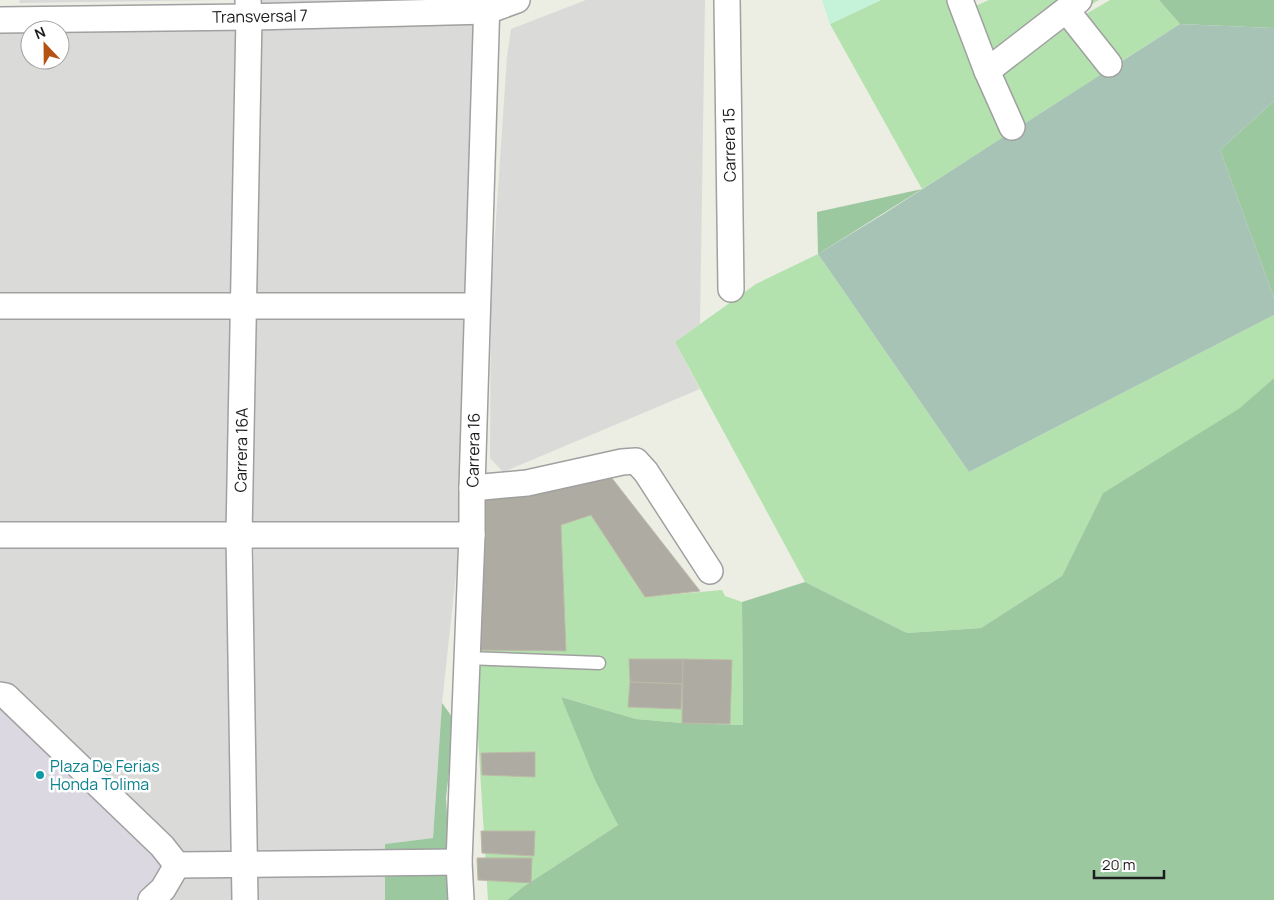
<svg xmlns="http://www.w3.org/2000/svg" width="1274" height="900" font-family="Manrope,sans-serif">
  <rect width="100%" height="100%" fill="#ecede3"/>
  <g fill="#dadad9" fill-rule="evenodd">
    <path d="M20,0H222L19,3Z"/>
    <path d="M262,0H425L263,8Z"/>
    <path d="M586,0H705L700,324L675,342L700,389L503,472L490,458L491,292L507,57L511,29Z"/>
    <path d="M476,20L466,530L0,526V28ZM30,30H60V60H30Z"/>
    <path d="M0,539L234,540L240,861L180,860L0,690Z"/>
    <path d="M254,546L459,547L442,703L433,838L385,844V900H252Z"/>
    <path d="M239,869V900H158L180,870Z"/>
  </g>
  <g fill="#b3e2ae">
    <path d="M881,0H952L1009,134L922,189L830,24Z"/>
    <path d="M989,0H1099L991,64L971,8Z"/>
    <path d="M1110,0H1159L1180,24L1114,66L1079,18Z"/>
    <path d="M1073,22L1109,70L1019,127L992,70Z"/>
    <path d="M818,254L969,472L1274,315V378L1241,408L1103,493L1062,576L981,628L907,633L805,582L675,342L756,284Z"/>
    <path d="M591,515L645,597L722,590L725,596L742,602L743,725L682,723L636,719L561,697L618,825L523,887L507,900H488L474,672V650L566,651L561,525Z"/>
  </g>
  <g fill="#9cc8a0">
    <path d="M1159,0H1274V28L1180,24Z"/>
    <path d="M1274,101V298L1220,150Z"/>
    <path d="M922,189L818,254L817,212Z"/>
    <path d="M1274,378V900H507L523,887L618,825L595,780L561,697L636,719L682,723L743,725L742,602L805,582L907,633L981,628L1062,576L1103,493L1240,408Z"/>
    <path d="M442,703L455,721L446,798L451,875L456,900H385V844L433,838Z"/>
  </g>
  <path fill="#a7c3b6" d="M1180,24L1274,28V101L1220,150L1274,298V315L969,472L818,254L882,215Z"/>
  <path fill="#c4f3da" d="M822,0H881L830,24Z"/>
  <path fill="#dcd8e2" d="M0,701L171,866L142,900H0Z"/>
  <g fill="#aeaca2" stroke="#bdb9a7">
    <path d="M611,477L700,591L645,597L591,515L561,525L566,651L474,650L480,496Z"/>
    <path d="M629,659H683V684L630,682Z"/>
    <path d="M683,659L732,660L730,724L682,723Z"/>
    <path d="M630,682L682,684L681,709L628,707Z"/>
    <path d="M535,752V777L482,775L481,753Z"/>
    <path d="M481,831H535L534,856L482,853Z"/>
    <path d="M477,858H532L531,883L478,880Z"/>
  </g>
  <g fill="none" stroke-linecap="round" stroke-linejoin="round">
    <defs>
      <path id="lane" d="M467,658L599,663"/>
      <g id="street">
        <path d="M727,0L731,289"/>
        <path d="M960,0L987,71L1012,127"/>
        <path d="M1067,11L1109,64"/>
        <path d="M0,20L249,17L487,11L517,0"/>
        <path d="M987,71L1079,0"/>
        <path d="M0,306H477"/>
        <path d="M472,488L527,483L622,462L636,461L646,472L710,571"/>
        <path d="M0,535H472"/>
        <path d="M0,695L6,696L162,846L177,865"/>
        <path d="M177,865L459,862"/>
        <path d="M151,900L163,889L177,865"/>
        <path d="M245,900L239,535L249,17L248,0"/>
        <path d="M461,900L459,862L472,535V488L487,0"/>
      </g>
    </defs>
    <use href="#lane" stroke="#a0a0a0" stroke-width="15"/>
    <use href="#street" stroke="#a0a0a0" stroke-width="28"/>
    <use href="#lane" stroke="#fff" stroke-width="12"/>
    <use href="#street" stroke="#fff" stroke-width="25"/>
  </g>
  <circle fill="#0f9aa8" stroke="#fff" stroke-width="2" cx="40" cy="775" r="5"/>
  <g text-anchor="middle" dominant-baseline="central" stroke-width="5" stroke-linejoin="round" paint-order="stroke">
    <g font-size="16" fill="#1c1c1c" stroke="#fff">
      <text transform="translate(260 16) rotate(-1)">Transversal 7</text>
      <text transform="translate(729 145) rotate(-91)">Carrera 15</text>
      <text transform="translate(241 450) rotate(-89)">Carrera 16A</text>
      <text transform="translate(473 450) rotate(-89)">Carrera 16</text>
    </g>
    <g font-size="16" fill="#0d838f" stroke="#fff" text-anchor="start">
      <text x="50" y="766">Plaza De Ferias<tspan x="50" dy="18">Honda Tolima</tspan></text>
    </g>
  </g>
  <g transform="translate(45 45) rotate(338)"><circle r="24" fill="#ffffff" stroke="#a4a4a4"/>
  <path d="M0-4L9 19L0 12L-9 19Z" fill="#b45214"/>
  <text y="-8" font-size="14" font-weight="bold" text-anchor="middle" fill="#1c1c1c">N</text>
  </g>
  <path d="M1094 870v8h70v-8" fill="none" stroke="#1c1c1c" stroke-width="2.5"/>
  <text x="1102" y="870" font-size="15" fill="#1c1c1c" stroke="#ffffff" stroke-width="4" paint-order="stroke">20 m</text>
</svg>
